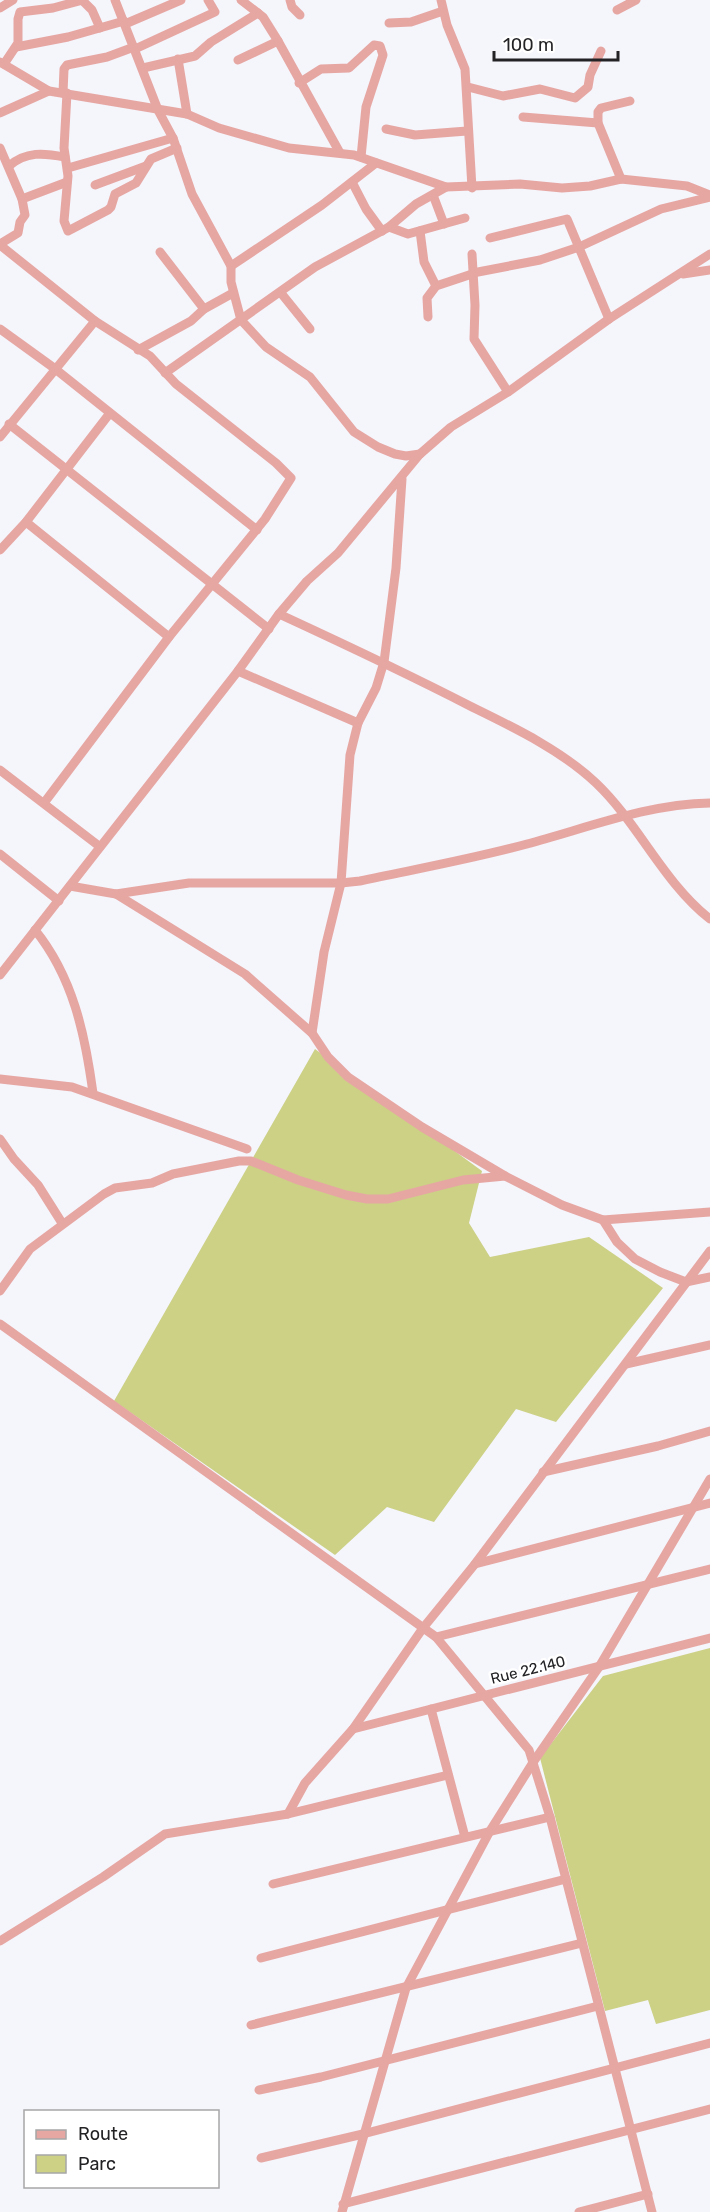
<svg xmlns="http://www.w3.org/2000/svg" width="710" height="2212" font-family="Rubik,sans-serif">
  <rect width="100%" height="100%" fill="#f5f5fc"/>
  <g fill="#ccd186">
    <path d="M315,1049L482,1171L469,1223L490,1257L589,1237L663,1288L556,1422L516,1409L434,1522L387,1507L335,1555L114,1401Z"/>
    <path d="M710,1648V2010L656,2024L648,2000L605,2011L540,1758L603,1676Z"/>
  </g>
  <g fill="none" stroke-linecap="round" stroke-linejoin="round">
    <g stroke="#e6a7a3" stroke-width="9">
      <path d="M82,0L92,10L100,28"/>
      <path d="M115,0L158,110L173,138L192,194L231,266V282L241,320L266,347L310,377L354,432L378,447L395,454L406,456L420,454"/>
      <path d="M290,0L292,7L300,15"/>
      <path d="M441,0L447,25L465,69L472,188"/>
      <path d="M0,8L13,0"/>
      <path d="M617,10L636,0"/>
      <path d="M389,23L411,22L443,11"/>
      <path d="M125,24L181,0"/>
      <path d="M278,41L340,153"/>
      <path d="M16,47L68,37L124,21"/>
      <path d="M135,49L215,12L208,0"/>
      <path d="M178,59L187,114"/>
      <path d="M238,60L278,41L263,17L241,0"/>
      <path d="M0,62L49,91L187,114L219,128L289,148L354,155L446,187L520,184L562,188L590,186L621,179L687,186L710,195"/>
      <path d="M4,64L18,43V19L20,12L53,8L83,0"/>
      <path d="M143,68L195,56L211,42L258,13"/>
      <path d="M299,83L321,69L349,68L374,45L380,46L383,55L366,107L361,157"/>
      <path d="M468,87L503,96L540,89L575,98L588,87L590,75L601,51"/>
      <path d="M63,93L64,69L67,65L107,57L134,47"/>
      <path d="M67,93L64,148L68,176L64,221L68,231L108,210L111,207L115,194L136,183L151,159L177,148"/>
      <path d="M0,113L49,91"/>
      <path d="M523,117L598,123"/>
      <path d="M386,129L415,135L467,131"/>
      <path d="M0,148L22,199L25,215L20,222L18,233L0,244"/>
      <path d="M9,166C26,151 44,153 65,157"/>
      <path d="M68,168L173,138"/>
      <path d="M621,179L598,123V112L601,108L630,101"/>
      <path d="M352,182L366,209L382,231"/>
      <path d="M95,185L146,166"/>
      <path d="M433,195L444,224"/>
      <path d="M22,199L67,182"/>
      <path d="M389,227L408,234L465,218"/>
      <path d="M420,231L424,262L436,286"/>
      <path d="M490,238L567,219L609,319"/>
      <path d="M0,245L95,321L150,356L176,384L276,463L291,478L265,519L169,637L44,803"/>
      <path d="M160,252L204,309"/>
      <path d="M472,254L475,305L474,339L508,392"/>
      <path d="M231,266L322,205L376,163"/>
      <path d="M683,274L710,270"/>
      <path d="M281,293L310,329"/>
      <path d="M428,317L427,298L436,286L478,272L540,260L579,247L661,209L710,197"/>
      <path d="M0,329L54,368L257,530"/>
      <path d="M138,350L191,321L204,309L233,293"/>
      <path d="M165,373L315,267L389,227L416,204L446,187"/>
      <path d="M9,424L269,629"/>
      <path d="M0,437L95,321"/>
      <path d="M26,522L169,637"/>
      <path d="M0,550L26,522L110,413"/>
      <path d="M279,614C344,644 408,674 472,707C515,728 561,750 596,783C639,824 663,882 710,919"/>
      <path d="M238,671L358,723"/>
      <path d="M0,770L99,846"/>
      <path d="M0,854L59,901"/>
      <path d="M70,886L116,894L189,883H341L360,881C416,869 472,859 527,844C587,828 647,804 710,803"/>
      <path d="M116,894L245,974L312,1033L328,1057L348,1077L422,1127L505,1176L562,1205L603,1220L710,1212"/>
      <path d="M35,930C73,977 85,1034 93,1093"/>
      <path d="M0,975L238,671L279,614L307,581L338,553L420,454L451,427L508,392L609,319L710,254"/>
      <path d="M312,1033L324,952L341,883L350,755L358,723L376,688L384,662L396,568L402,479"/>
      <path d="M0,1079L72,1087L247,1149"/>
      <path d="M0,1139L14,1159L38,1185L62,1223"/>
      <path d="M603,1220L617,1242L635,1259L660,1272L686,1282L710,1277"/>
      <path d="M0,1291L30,1249L104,1194L115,1188L152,1183L173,1174L239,1161H251L298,1180L346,1195L367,1199H388L463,1180L505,1176"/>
      <path d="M0,1324L436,1637L529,1750L550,1817L652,2212"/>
      <path d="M626,1364L710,1345"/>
      <path d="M543,1472L658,1446L710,1431"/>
      <path d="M475,1564L710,1503"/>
      <path d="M436,1637L710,1569"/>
      <path d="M431,1709L465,1837"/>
      <path d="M353,1729L710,1638"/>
      <path d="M288,1814L305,1783L353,1729L423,1628L475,1564L710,1251"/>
      <path d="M273,1884L550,1817"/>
      <path d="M0,1941L103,1877L165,1834L288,1814L448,1775"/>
      <path d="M261,1958L566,1879"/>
      <path d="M251,2025L582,1943"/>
      <path d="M259,2090L321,2077L598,2006"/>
      <path d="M261,2158L363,2134L710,2043"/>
      <path d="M343,2204L710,2109"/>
      <path d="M342,2212L406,1988L490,1831L534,1761L599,1667L710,1479"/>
      <path d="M579,2212L648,2194"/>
    </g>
  </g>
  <g text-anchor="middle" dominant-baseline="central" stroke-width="5" stroke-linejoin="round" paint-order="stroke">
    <g font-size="15" fill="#232225" stroke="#fff">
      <text transform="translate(528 1670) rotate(-14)">Rue 22.140</text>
    </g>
  </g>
  <rect x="24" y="2110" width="195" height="78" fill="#ffffff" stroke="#a7a7a8" stroke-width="1.5"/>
  <rect x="36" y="2130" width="30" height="9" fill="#e6a7a3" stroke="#a7a7a8" stroke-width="1.5"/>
  <text x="78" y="2140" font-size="18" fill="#232225">Route</text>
  <rect x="36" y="2155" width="30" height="18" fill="#ccd186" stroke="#a7a7a8" stroke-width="1.5"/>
  <text x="78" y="2170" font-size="18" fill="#232225">Parc</text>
  <path d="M494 51v9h124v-9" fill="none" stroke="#232225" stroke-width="3"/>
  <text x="503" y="51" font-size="18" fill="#232225" stroke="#ffffff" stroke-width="4.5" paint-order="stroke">100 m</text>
</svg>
